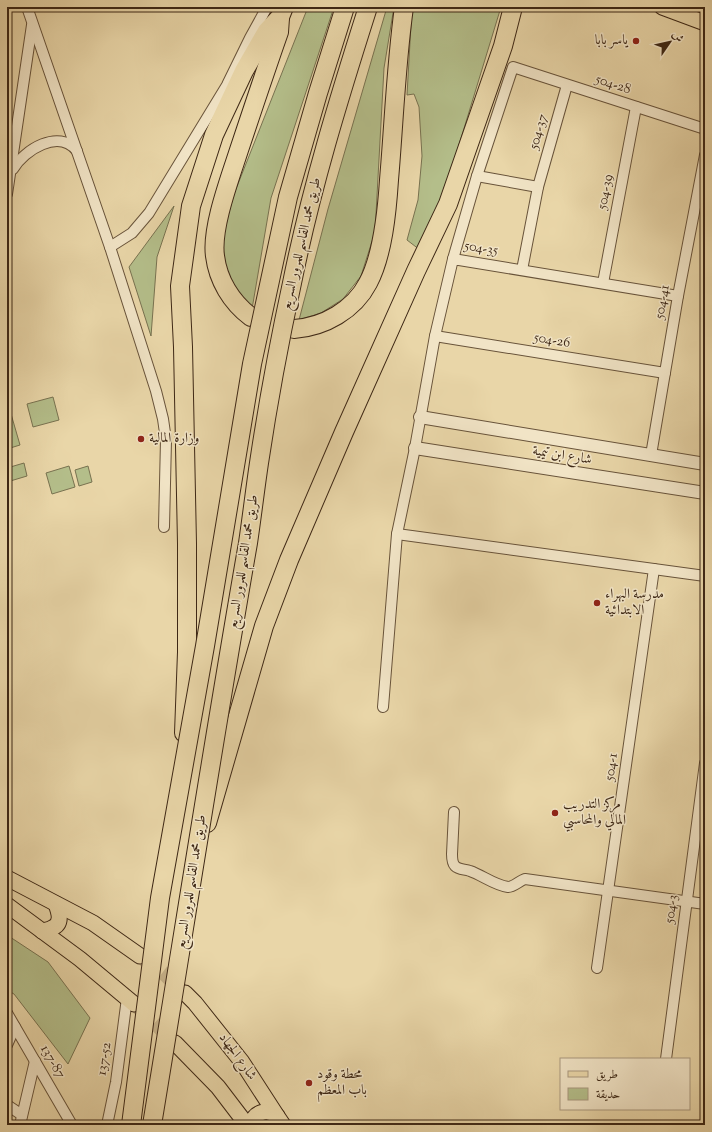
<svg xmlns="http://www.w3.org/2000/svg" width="712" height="1132" font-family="'Sorts Mill Goudy',Amiri,serif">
  <rect width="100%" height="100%" fill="#e9d6a8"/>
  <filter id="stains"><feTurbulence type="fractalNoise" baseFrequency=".005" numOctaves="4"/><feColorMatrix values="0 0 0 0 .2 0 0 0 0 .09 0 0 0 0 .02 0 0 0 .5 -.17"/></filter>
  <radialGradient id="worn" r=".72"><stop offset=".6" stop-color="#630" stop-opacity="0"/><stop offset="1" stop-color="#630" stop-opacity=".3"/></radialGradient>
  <g fill="#b4be8a" stroke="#787250">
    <path d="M308,7H334L271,198L252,309L237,291L225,267L222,238L234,194Z"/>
    <path d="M387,7H394L384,68L375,232L361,276L343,299L321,313L299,320L328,209Z"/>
    <path d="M412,7H501L444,194L420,250L407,240L418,200L422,156L419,107L414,94L407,95Z"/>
    <path d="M174,206L157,257L151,336L129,267Z"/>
    <path d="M53,397L59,420L33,427L27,404Z"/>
    <path d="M9,407L20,445L7,449V432L8,431L7,408Z"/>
    <path d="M24,463L27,476L7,482V468Z"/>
    <path d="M69,466L75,487L52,494L46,473Z"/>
    <path d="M88,466L92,482L79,486L75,470Z"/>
    <path d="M7,935L48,962L90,1018L68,1064L14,994L7,990Z"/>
  </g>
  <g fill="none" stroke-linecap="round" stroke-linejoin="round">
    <g stroke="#c7b38b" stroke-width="15" stroke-dasharray="15 8" stroke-linecap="butt">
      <path d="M144,959L166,975L181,990"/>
      <path d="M138,1007L173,1040"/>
    </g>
    <defs>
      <g id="minor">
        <path d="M27,7L110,247L156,391L163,419L166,440L164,527"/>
        <path d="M13,169C24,150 59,128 77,151"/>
        <path d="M477,176L538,187"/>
        <path d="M7,194L32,25"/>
        <path d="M110,247L132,233L149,213L227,85L250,38L267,7"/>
        <path d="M453,259L477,176L513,67L705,129"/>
        <path d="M522,270L538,187L567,85"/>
        <path d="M603,283L636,107"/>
        <path d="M435,336L665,373"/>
        <path d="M651,455L678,296L705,155"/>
        <path d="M397,534L705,576"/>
        <path d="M383,707L397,534L415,448L435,336L453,259L678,296"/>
        <path d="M454,812L452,854C452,858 452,863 455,866C459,870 465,869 470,871C482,875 494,885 508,887C514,887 519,881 525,879L705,904"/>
        <path d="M597,968L654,569"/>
        <path d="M7,1013L72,1125"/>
        <path d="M7,1045L15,1027"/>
        <path d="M666,1059L705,763"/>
        <path d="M7,1105L22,1115"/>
        <path d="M20,1125L35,1061"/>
        <path d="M107,1125L116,1082L127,998"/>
      </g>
      <g id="tertiary">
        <path d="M420,417L705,464"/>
        <path d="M415,448L705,493"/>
      </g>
      <g id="primary">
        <path d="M662,7L705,23"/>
        <path d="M7,878L93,923L140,956"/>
        <path d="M7,905L80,959L134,1004"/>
        <path d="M42,931C46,930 49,930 52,928C63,924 59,912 56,904"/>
        <path d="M185,993L195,1003L242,1062L277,1116L283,1125"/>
        <path d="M175,1043L218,1087L247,1125"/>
        <path d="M251,1125C254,1112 267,1108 277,1116"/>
      </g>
      <g id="motorway">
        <path d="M251,317C231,302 218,280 215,256C211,228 230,178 239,150C252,111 265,72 279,32L280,18"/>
        <path d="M294,329C324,327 354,310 368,283C383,255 387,211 389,180C394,122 396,64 404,7"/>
        <path d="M184,733L187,652V544L183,347L180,286L191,206L214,135L244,71L267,31L280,17L284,7"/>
        <path d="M207,823L264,626L289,560L344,432L416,271L448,204L503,46L513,7"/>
      </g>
    </defs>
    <use href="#minor" stroke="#68533a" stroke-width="12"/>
    <use href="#tertiary" stroke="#68533a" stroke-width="14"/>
    <use href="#primary" stroke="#3d2715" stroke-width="17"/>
    <use href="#motorway" stroke="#3d2715" stroke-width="20"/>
    <use href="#minor" stroke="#f1e4c6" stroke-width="10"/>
    <use href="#tertiary" stroke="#f1e4c6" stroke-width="12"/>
    <use href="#primary" stroke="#e9d6a8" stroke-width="15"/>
    <use href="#motorway" stroke="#e9d6a8" stroke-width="18"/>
    <defs>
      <g id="motorway-bridge">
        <path d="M131,1125L160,898L205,646L252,364L288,197L318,93L345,7"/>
        <path d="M152,1125C184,931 214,737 248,543C252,516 255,490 259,463C268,403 279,343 292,283C311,189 339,98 368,7"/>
      </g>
    </defs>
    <use href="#motorway-bridge" stroke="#3d2715" stroke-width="20" stroke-linecap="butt"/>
    <use href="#motorway-bridge" stroke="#e9d6a8" stroke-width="18"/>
  </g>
  <g fill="#8f2418" stroke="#f1e4c6" stroke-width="1.5">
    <circle cx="636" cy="41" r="4"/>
    <circle cx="141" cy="439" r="4"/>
    <circle cx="597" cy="603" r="4"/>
    <circle cx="555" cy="813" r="4"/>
    <circle cx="309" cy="1083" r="4"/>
  </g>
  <g text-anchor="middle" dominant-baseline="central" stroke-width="3" stroke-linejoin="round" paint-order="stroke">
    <g font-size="14" fill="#3d2715" stroke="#f1e4c6" text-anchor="start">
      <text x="628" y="41" text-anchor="end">ياسر بابا</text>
      <text x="149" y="439">وزارة المالية</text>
      <text x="605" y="595">مدرسة البهراء<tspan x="605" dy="16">الابتدائية</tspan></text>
      <text x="563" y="805">مركز التدريب<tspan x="563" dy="16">المالي والمحاسبي</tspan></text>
      <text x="317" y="1075">محطة وقود<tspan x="317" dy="16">باب المعظم</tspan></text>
    </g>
    <g font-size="14" fill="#3d2715" stroke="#f1e4c6">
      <text transform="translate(613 85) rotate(18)">504-28</text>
      <text transform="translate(539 132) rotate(-74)">504-37</text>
      <text transform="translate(606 192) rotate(-79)">504-39</text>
      <text transform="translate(302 244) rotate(-77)">طريق محمد القاسم للمرور السريع</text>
      <text transform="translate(481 249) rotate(9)">504-35</text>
      <text transform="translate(663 302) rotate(-80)">504-41</text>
      <text transform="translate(552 341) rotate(9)">504-26</text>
      <text transform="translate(562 456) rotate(9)">شارع ابن تيمية</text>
      <text transform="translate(244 562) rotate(-81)">طريق محمد القاسم للمرور السريع</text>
      <text transform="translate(612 767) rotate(-82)">504-1</text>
      <text transform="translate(192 882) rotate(-81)">طريق محمد القاسم للمرور السريع</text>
      <text transform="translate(672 909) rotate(-82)">504-3</text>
      <text transform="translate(237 1057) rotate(54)">شارع الجهاد</text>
      <text transform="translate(105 1059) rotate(-81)">137-52</text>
      <text transform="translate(52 1062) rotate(60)">137-87</text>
    </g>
  </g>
  <rect width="712" height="1132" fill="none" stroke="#e9d6a8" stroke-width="24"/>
  <rect x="8" y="8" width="696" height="1116" fill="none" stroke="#3d2715" stroke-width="2"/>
  <rect x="12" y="12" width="688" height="1108" fill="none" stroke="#3d2715"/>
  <rect x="560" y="1058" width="130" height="52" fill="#f1e4c6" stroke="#a9987f"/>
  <rect x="568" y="1071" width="20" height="6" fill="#e9d6a8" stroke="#a9987f"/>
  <text x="596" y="1078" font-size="12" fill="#3d2715">طريق</text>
  <rect x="568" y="1088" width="20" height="12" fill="#b4be8a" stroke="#a9987f"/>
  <text x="596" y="1098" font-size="12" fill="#3d2715">حديقة</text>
  <g transform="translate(670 42) rotate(56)" stroke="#f1e4c6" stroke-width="3" paint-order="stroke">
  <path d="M0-3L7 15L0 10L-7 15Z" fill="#3d2715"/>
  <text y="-6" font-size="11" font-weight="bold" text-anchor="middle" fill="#3d2715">ش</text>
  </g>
  <rect width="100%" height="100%" filter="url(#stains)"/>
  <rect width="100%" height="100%" fill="url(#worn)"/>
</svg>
